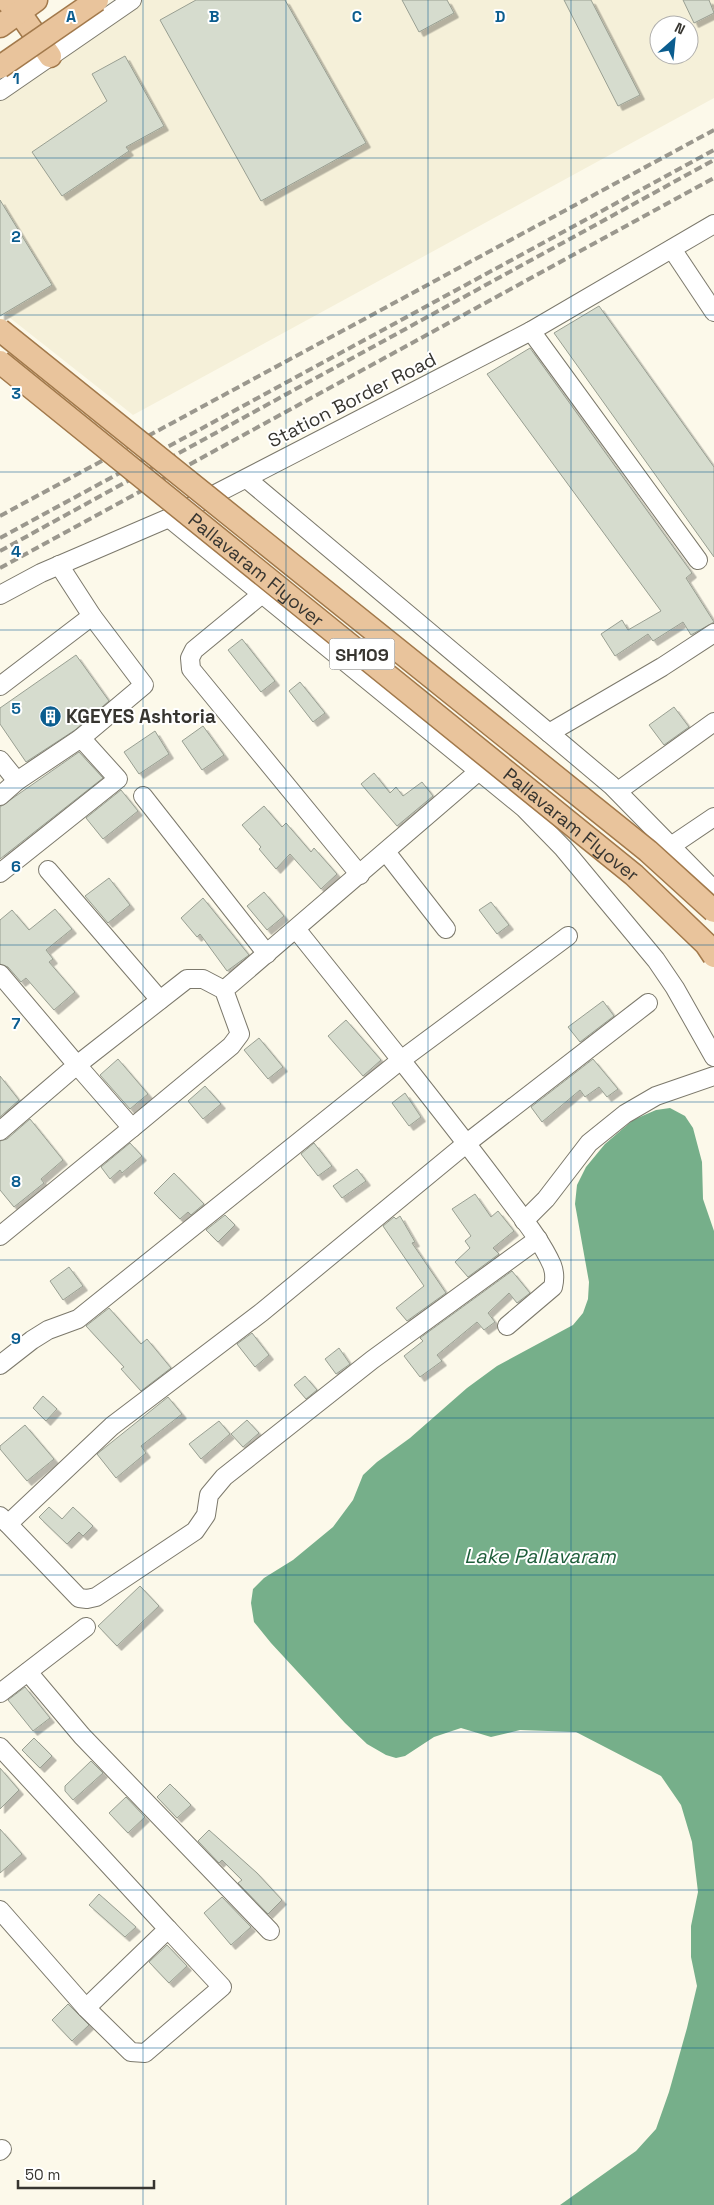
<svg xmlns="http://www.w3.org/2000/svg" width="714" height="2205" font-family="'Space Grotesk',sans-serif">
  <defs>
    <filter id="shadow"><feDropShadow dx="4.5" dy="4.5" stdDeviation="0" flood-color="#0004"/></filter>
  </defs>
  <rect width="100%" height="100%" fill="#fcf9ea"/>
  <path fill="#f5f0d9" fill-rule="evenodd" d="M140,0H714V98L133,415L0,310V96ZM659,25H689V55H659Z"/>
  <path fill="#76af8a" d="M670,1108L685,1116L693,1128L702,1162L703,1199L714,1231V2205H560L636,2151L656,2129L669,2092L687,2028L697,1986L691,1957V1926L698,1892L692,1842L681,1805L661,1776L576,1732L520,1730L491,1737L461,1728L434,1737L405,1756L396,1758L386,1755L367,1744L345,1723L271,1643L254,1622L251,1603L253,1589L264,1578L293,1560L333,1527L353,1500L363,1475L377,1462L410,1438L467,1388L497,1366L573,1325L583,1313L588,1299L589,1282L575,1204L577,1185L586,1167L605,1144L633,1120L656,1110Z"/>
  <g fill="#d6dcce" stroke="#999f92" filter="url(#shadow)">
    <path d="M196,0H285L366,143L261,201L160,20Z"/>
    <path d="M402,0H447L454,13L419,32Z"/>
    <path d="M564,0H591L640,95L618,106Z"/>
    <path d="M683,0H709L714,13L694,23Z"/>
    <path d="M125,56L164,126L126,147L129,151L62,196L32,152L107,101L92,74Z"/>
    <path d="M0,200L52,285L0,316Z"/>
    <path d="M599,306L714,467V557L554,333Z"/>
    <path d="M530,348L692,573L686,578L714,622L691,635L683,622L653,641L648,634L615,656L601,634L622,620L628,630L661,611L487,374Z"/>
    <path d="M242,639L275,681L261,692L228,650Z"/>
    <path d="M76,655L109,701L75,730L26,762L0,724V708Z"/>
    <path d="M300,682L325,713L313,722L289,691Z"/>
    <path d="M674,707L689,727L664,745L649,725Z"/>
    <path d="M203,726L224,755L202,770L182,741Z"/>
    <path d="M155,731L169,754L139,774L124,752Z"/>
    <path d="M79,752L103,778L0,859V807Z"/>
    <path d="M374,773L390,793L396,787L403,796L422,782L433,796L397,826L361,784Z"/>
    <path d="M121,790L138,811L103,839L86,818Z"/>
    <path d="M264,806L282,827L286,823L311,852L314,848L337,874L321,889L290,854L276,869L259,849L261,847L242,825Z"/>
    <path d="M109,878L130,905L108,923L85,896Z"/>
    <path d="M264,892L284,916L267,930L247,906Z"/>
    <path d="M203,898L249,955L227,971L200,934L197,937L181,918Z"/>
    <path d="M491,902L509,925L497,934L479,910Z"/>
    <path d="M55,909L72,929L46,950L53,959L49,962L75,992L54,1010L26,978L21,982L8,967L0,964V920L12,910L29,930Z"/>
    <path d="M603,1001L614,1016L580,1042L568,1027Z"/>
    <path d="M346,1020L381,1060L363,1076L328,1036Z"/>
    <path d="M259,1038L283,1067L268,1079L244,1050Z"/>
    <path d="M118,1059L148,1094L130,1109L100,1075Z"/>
    <path d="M593,1059L618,1089L607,1097L599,1087L585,1097L580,1090L542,1122L531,1107Z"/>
    <path d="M0,1076L19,1100L0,1117Z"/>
    <path d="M205,1086L221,1104L203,1119L188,1101Z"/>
    <path d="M405,1093L421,1117L409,1126L392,1103Z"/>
    <path d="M30,1119L63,1160L41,1179L44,1183L14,1207L0,1190V1141L7,1139Z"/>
    <path d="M130,1143L142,1156L122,1173L120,1170L110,1179L101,1167Z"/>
    <path d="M314,1143L332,1166L318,1176L301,1154Z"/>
    <path d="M357,1169L366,1181L342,1198L333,1186Z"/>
    <path d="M174,1173L204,1204L191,1215L188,1212L180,1219L154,1193Z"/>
    <path d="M475,1194L491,1217L498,1211L514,1231L493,1248L499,1254L468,1277L455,1262L470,1248L465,1241L471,1236L452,1209Z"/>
    <path d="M225,1215L235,1225L218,1242L206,1230Z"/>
    <path d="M400,1216L415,1242L412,1243L446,1293L407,1321L396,1308L424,1286L383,1226L394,1217L396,1219Z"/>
    <path d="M69,1267L83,1286L63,1300L50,1281Z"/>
    <path d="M512,1271L530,1293L517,1303L509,1293L488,1313L495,1322L484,1330L477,1322L437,1355L442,1361L420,1377L404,1356L423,1341L420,1338Z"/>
    <path d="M109,1308L141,1344L147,1339L171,1368L141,1391L121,1369L124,1367L86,1326Z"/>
    <path d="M252,1333L269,1355L255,1367L237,1344Z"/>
    <path d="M339,1348L350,1364L336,1374L325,1359Z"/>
    <path d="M305,1376L317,1390L306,1399L294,1385Z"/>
    <path d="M43,1396L57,1409L46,1421L33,1408Z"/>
    <path d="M168,1397L182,1414L141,1446L146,1453L116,1478L97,1454Z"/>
    <path d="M247,1420L259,1433L243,1447L231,1434Z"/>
    <path d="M219,1421L230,1434L201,1459L189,1444Z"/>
    <path d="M25,1425L54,1459L27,1481L0,1449V1446Z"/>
    <path d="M49,1507L62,1519L73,1507L93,1526L83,1536L79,1532L67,1544L39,1517Z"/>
    <path d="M140,1586L159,1606L117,1646L98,1626Z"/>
    <path d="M25,1687L50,1718L33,1731L8,1700Z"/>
    <path d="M34,1738L52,1756L40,1768L22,1750Z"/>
    <path d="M91,1761L103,1773L73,1800L65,1791V1786Z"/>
    <path d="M0,1768L19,1790L0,1809Z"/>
    <path d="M170,1784L191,1805L177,1818L157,1797Z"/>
    <path d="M126,1797L145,1817L128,1833L109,1813Z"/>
    <path d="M0,1829L22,1854L0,1873Z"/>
    <path d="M209,1830L257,1873L282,1900L268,1914L238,1883L242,1880L222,1860L219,1863L198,1841Z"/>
    <path d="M99,1894L136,1927L125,1937L89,1905Z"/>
    <path d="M222,1897L251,1927L231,1945L204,1913Z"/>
    <path d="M167,1945L187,1966L169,1983L149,1962Z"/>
    <path d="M68,2004L89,2025L72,2041L52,2020Z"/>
  </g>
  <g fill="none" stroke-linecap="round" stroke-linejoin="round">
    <defs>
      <g id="minor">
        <path d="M0,91L132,0"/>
        <path d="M672,249L714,312"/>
        <path d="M531,331L698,560"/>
        <path d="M247,479L611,785L714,890"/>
        <path d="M169,518L524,808L563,848L656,960L675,988L714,1057"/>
        <path d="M59,565L92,616L144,685L81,738"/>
        <path d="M262,594L194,650L190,658L191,669L360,875"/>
        <path d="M0,595L41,573L169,518L531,331L714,224"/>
        <path d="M0,686L92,616"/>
        <path d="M549,733L662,667L714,633"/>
        <path d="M0,760L17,781"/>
        <path d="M618,791L714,722"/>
        <path d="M0,796L17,781L81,738L118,779L0,873"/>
        <path d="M143,796L267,954"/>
        <path d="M671,846L714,817"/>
        <path d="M386,852L446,929"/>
        <path d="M48,870L160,1000"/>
        <path d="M0,974L77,1065L0,1131"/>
        <path d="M224,990L240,1034L231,1046L132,1128L77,1065L187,979H203L224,990L479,771"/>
        <path d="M524,1221L546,1199L589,1143L625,1114L656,1096L714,1076"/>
        <path d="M0,1236L132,1128"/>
        <path d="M507,1326L553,1287C555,1279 555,1273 552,1265C540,1238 519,1214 501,1189C469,1146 435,1103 401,1060L568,936"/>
        <path d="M0,1365L32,1340L48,1330L78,1319L401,1060L296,929"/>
        <path d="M0,1516L8,1524L112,1426L262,1312L467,1143L648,1003"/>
        <path d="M8,1524L79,1598L87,1599L96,1597L195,1531L206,1515L209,1495L224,1477L372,1360L538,1239"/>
        <path d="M28,1672L82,1736L270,1931"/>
        <path d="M0,1693L86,1627"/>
        <path d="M0,1747L168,1929L86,2008"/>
        <path d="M0,1910L86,2008L131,2052L145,2053L222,1987L168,1929"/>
        <path d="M0,2151L2,2149"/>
      </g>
      <g id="major">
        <path d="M6,0L19,12L50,56"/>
        <path d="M0,26L36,0"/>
      </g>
    </defs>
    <use href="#minor" stroke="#7c796c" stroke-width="20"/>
    <use href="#major" stroke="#a2794b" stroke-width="25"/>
    <use href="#minor" stroke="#fff" stroke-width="18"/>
    <use href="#major" stroke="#e9c49c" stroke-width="22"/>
    <g stroke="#9b988e" stroke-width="4" stroke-dasharray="8 4" stroke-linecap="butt">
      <path d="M0,516L714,130"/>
      <path d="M0,538L714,150"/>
      <path d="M0,551L714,160"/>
      <path d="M0,568L714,178"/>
    </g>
    <defs>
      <g id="major-bridge">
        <path d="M0,67L97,0"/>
        <path d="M0,330L648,851L714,911"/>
        <path id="s1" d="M0,362L634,875L706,944L714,956"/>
      </g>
    </defs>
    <use href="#major-bridge" stroke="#a2794b" stroke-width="25" stroke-linecap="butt"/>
    <use href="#major-bridge" stroke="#e9c49c" stroke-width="22"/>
  </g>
  <path fill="none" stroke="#0b5d8f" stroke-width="1" stroke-opacity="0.55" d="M143,0V2205M286,0V2205M428,0V2205M571,0V2205M0,158H714M0,315H714M0,472H714M0,630H714M0,788H714M0,945H714M0,1102H714M0,1260H714M0,1418H714M0,1575H714M0,1732H714M0,1890H714M0,2048H714"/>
  <defs>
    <symbol id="building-disc" viewBox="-11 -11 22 22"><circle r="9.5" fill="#0b5d8f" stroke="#fff"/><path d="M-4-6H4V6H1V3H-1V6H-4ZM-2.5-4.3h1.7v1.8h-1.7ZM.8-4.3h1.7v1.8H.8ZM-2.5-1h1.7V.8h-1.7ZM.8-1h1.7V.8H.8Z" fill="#fff"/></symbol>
  </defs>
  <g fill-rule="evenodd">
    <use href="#building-disc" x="38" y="704" width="25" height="25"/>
  </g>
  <g text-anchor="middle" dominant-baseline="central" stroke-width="4" stroke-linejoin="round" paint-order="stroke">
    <rect fill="#fff" stroke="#73726e" stroke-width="1" x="329.5" y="638.5" width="65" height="31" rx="4"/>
    <g font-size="18" font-weight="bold" fill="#373530">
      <text x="362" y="654">SH109</text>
    </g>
    <g font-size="19" fill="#373530" stroke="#fff">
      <text transform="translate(352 400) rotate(-27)">Station Border Road</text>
      <text stroke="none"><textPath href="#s1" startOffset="330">Pallavaram Flyover</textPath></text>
      <text stroke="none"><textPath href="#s1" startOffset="735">Pallavaram Flyover</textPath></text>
    </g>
    <g font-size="19" font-weight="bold" fill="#373530" stroke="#fff" text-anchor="start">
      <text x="66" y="716">KGEYES Ashtoria</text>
    </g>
    <g font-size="20" font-style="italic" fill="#1f5f3b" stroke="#fff">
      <text x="540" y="1556">Lake Pallavaram</text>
    </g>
  </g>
  <g font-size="16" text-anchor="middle" font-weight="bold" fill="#0b5d8f" stroke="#fff" stroke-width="4" stroke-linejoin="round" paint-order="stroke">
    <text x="71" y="22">A</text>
    <text x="214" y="22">B</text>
    <text x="357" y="22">C</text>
    <text x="500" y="22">D</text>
    <text x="16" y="84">1</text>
    <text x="16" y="242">2</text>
    <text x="16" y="399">3</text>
    <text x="16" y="557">4</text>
    <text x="16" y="714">5</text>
    <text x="16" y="872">6</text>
    <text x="16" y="1029">7</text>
    <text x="16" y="1187">8</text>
    <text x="16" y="1344">9</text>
  </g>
  <g transform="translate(674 40) rotate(27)"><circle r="24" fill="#ffffff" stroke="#afaeac"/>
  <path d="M0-4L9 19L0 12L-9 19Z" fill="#0b5d8f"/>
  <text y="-8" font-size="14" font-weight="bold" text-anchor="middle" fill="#373530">N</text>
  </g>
  <path d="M18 2180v8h136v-8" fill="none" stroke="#373530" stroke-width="2.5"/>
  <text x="25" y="2180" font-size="15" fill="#373530" stroke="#ffffff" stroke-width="4" paint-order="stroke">50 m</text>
</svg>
